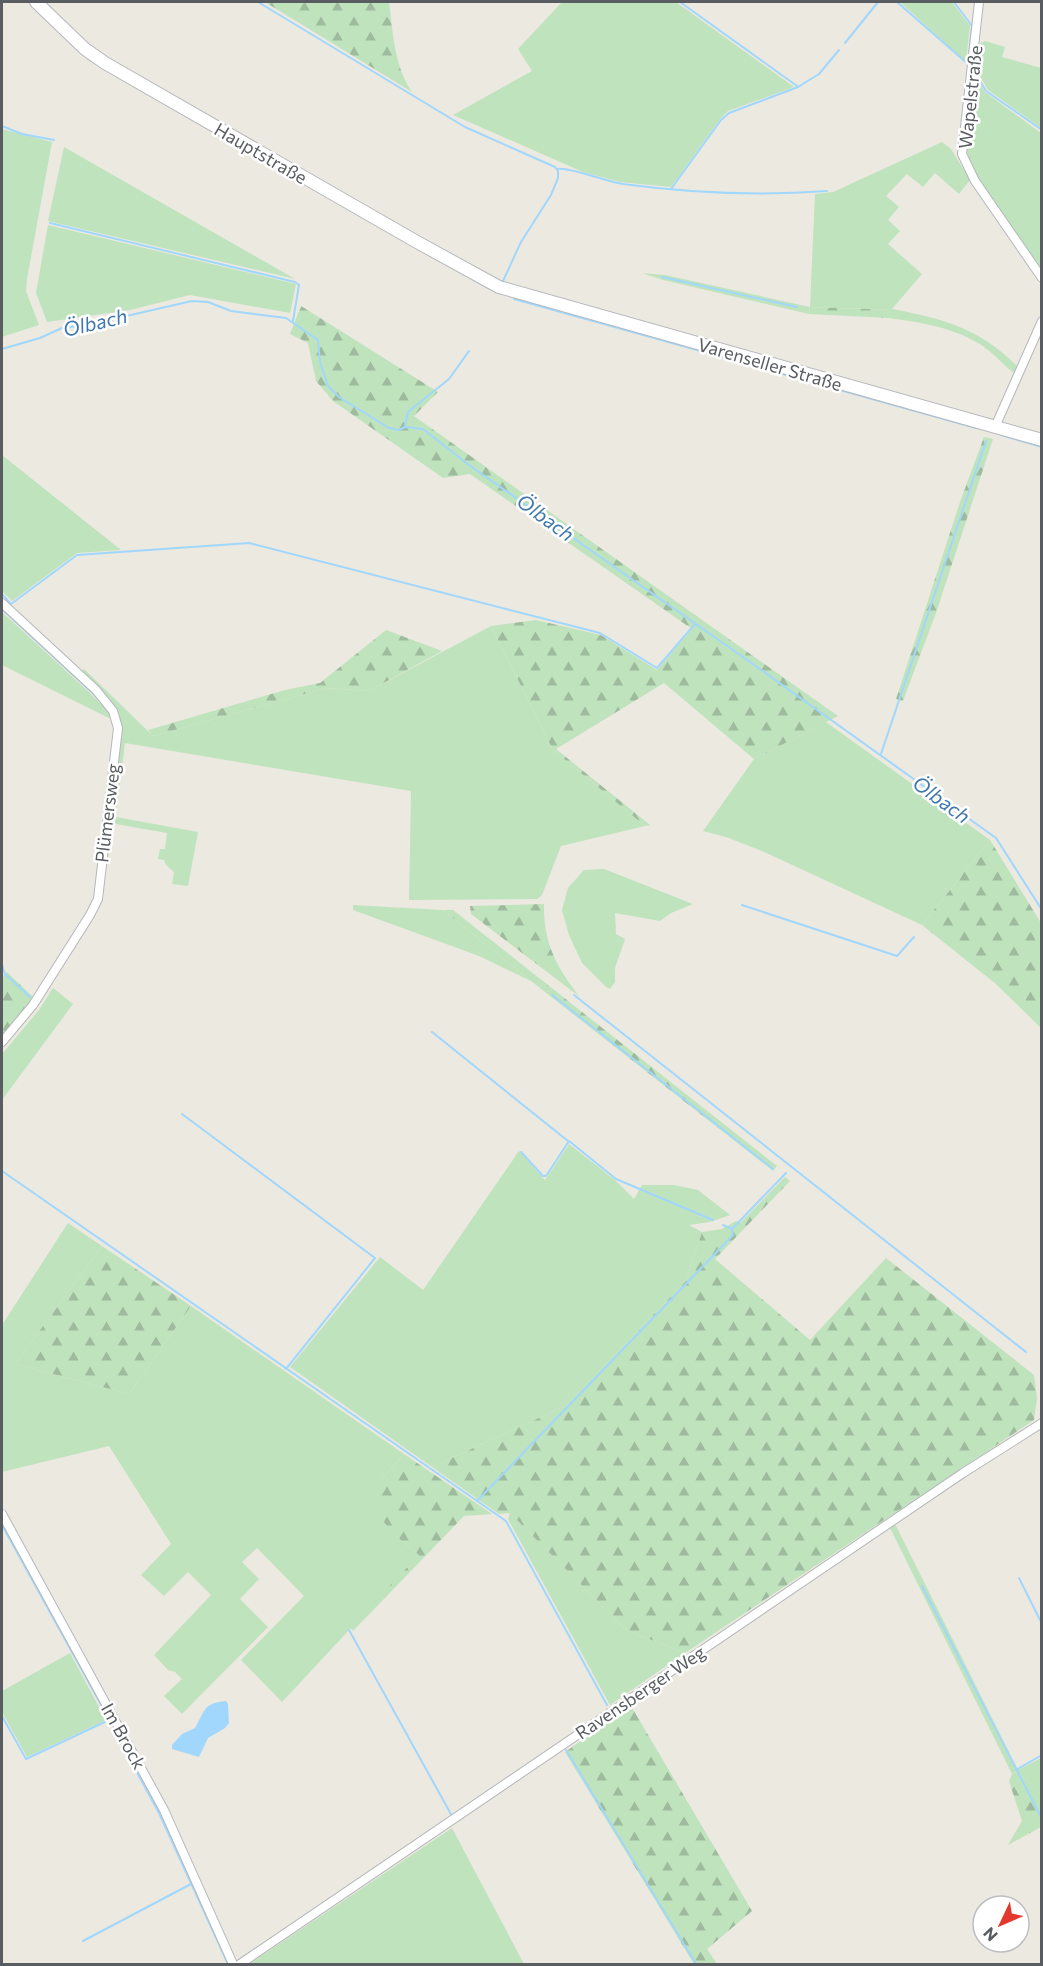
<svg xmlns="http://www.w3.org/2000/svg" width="1043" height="1966" font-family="Commissioner,sans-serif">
  <defs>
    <pattern id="forest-firs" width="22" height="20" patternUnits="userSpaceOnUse" patternTransform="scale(1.5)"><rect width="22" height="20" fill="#bfe3bd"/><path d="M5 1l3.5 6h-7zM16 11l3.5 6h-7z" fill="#9ebb9d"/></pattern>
  </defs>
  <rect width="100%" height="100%" fill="#ece9e1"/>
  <g fill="#bfe3bd">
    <path d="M562,2H676L794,87L728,111L721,118L671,187L620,182L583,172L453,115L532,71L518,49Z"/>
    <path d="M900,2H952L970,26L966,62Z"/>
    <path d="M985,41L1005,47L1002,57L1041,68V128L988,90L976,69L979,44Z"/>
    <path d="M975,76L985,92L1041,133V272L970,165L966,145Z"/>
    <path d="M2,129L52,142L27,279L26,291L39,325L2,337Z"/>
    <path d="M942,142L951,149L970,180L959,194L935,173L923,187L907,174L886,196L899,207L888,220L900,231L888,244L922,274L892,309C944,319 979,328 1017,366L1014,373C1002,364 991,350 978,343C951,327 919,322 888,318L891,310L810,307L809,314L663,280L642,273L665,275L810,307L815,194L833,192Z"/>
    <path d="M64,147L295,279L48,221Z"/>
    <path d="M48,225L296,284L290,313L190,295L130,310L47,322L36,293Z"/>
    <path d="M2,456V455L121,550L77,553L12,601L2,591Z"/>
    <path d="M2,612L91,694L109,712L111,719L2,665Z"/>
    <path d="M491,626L553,750L645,826L561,846L542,895L537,899L409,900L411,791L125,743L116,817L198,832L188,886L172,884L174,872L166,865L164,860L158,859L160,849H165L167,833L110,823L121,725C117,700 100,688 82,671L84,669L153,736L326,688L369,691Z"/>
    <path d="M826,722L990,840L922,925L762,851L726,837L703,831L754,759Z"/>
    <path d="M604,869L693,904L671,913L660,921L615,913L616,934L625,939L615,968V982L610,989L606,987L582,963L569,935L562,910L568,888L584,870Z"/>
    <path d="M353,905L443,910L531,981L479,956L353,910Z"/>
    <path d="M53,988L73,1004L2,1100V1054L39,1010Z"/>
    <path d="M569,1144L615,1180L634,1199L642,1185H674L698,1190L730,1215L710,1222L689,1225L702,1232L686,1281L565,1406L432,1467L290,1367L380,1257L423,1290L519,1151L545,1180Z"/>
    <path d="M68,1223L102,1246L15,1364L129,1394L191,1306L404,1454L380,1481L396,1536L419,1555L282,1702L241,1660L304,1596L257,1548L242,1562L259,1579L240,1599L268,1627L182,1714L164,1696L182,1679L175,1672L168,1670L154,1655L211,1595L188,1572L164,1596L141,1575L171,1544L109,1446L2,1472V1325Z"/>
    <path d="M510,1513L626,1630L685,1653L610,1705L508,1519Z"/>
    <path d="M895,1524L1018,1770L1041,1758V1813L1039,1814L1017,1771L1012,1774L890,1528Z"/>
    <path d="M70,1653L106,1720L27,1757L2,1712V1691Z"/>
    <path d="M452,1828L524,1964H249Z"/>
  </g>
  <g fill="url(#forest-firs)">
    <path d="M265,2H389C393,32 394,66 412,92Z"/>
    <path d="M301,306L438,392L414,416L838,716L754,759L664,683L556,749L650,825L645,826L553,750L491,626L536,620L601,635L657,670L692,629L470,474L443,478L333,401L316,381L308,343L290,334Z"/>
    <path d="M810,307L892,310L888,318L809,314Z"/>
    <path d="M984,437L993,439L936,613L903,701L896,699L960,502Z"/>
    <path d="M386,630L442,651L369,691L326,688L153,736L148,730L285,690L320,683Z"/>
    <path d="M990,840L1041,923V1028L996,984L922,925Z"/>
    <path d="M544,904C543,943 557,968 580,997L471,914L470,906Z"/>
    <path d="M443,910H453L777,1166L773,1171L531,981Z"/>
    <path d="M7,972L34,998L2,1038V977Z"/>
    <path d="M785,1177L790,1181L715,1259L810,1340L886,1258L1034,1375L1037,1398L1034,1420L685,1653L626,1630L510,1513L499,1514L432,1467L565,1406L686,1281L702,1232L722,1229L736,1221L740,1223Z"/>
    <path d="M102,1246L191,1306L129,1394L15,1364Z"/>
    <path d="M404,1454L492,1514L464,1516L353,1631L350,1627L419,1555L396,1536L376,1513L380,1481Z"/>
    <path d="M631,1706L752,1911L707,1949L717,1964H694L565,1752Z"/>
    <path d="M1018,1771L1039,1814L1041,1813V1827L1008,1845L1022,1821L1009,1781L1012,1774Z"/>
  </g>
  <path fill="#a1d7fc" d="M226,1701L228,1704L229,1723L225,1728L208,1738L199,1757L172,1749V1745L182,1734L195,1728C205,1711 203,1703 226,1701Z"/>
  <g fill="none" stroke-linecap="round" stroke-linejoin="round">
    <g stroke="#a1d7fc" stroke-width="2">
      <path d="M258,2L465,127L555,167L558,171V178L551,195L521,242L503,281"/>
      <path d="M680,2L797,86"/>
      <path d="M897,2L968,64L972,26L954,2"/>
      <path d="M49,6L54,11"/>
      <path d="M845,43L878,2"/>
      <path d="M88,59L200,124"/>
      <path d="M974,71L986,91L1042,130"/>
      <path d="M2,126L22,134L54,140"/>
      <path d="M557,169C567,166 608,182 623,184C690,193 760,196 827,191"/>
      <path d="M671,189L721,120L729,113L798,87L819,74L839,50"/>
      <path d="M50,223L295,282L299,285L293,321"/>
      <path d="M460,272L492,290"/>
      <path d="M662,277L797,307"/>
      <path d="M514,299L976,428"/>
      <path d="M2,349L40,338L62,328L87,325L192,301L208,302L231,311L286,318L318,340L320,362L328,386L339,397L389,428L399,430L405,427L423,429L469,465L760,669L996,838L1042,910"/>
      <path d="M405,426L408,412L449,379L469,351"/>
      <path d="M1001,435L1042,447"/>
      <path d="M2,594L11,604L77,555L249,543L600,633L657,668L695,624"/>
      <path d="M2,609L96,696"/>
      <path d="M881,754L986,441"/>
      <path d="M742,905L897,956L914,937"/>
      <path d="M2,965L5,974L30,997"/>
      <path d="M552,995L773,1169"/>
      <path d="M574,995L1026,1352"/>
      <path d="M432,1032L568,1141"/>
      <path d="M182,1114L375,1258L286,1369"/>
      <path d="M521,1152L543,1176H546L569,1141L616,1179L713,1220"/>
      <path d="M2,1171L506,1521L607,1705"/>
      <path d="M723,1225L732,1229"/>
      <path d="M477,1501L733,1235L732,1229L786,1173"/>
      <path d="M2,1525L110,1721"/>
      <path d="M1019,1578L1042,1624"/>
      <path d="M922,1586L1042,1819"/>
      <path d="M349,1630L452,1816"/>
      <path d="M2,1716L26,1759L109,1720"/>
      <path d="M114,1730L159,1813L228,1964"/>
      <path d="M566,1750L696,1964"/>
      <path d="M1016,1770L1042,1755"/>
      <path d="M83,1941L191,1884"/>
    </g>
    <defs>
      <g id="street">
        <path d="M979,2L962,154L975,181L1042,278"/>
        <path d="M995,427L1042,321"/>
        <path d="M2,603L96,690L113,711L118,728L98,899L90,915L33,1005L2,1042"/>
        <path d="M2,1514L164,1810L233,1964"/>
        <path d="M240,1964L963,1473L1042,1423"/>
      </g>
      <path id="secondary" d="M36,2L85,49L105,63L417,242L499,287L1042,440"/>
    </defs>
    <use href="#street" stroke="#b4b7bb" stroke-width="10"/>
    <use href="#secondary" stroke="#b5b8bd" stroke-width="14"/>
    <use href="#street" stroke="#fff" stroke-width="8"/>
    <use href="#secondary" stroke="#fff" stroke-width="12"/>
  </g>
  <g text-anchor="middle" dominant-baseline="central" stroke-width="5" stroke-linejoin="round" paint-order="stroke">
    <g font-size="18" fill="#595d61" stroke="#fff">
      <text transform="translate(970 97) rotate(-84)">Wapelstraße</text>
      <text transform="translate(261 153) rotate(30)">Hauptstraße</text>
      <text transform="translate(770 364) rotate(16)">Varenseller Straße</text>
      <text transform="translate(107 813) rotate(-83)">Plümersweg</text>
      <text transform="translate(640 1692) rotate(-34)">Ravensberger Weg</text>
      <text transform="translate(124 1736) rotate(61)">Im Brock</text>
    </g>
    <g font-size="20" font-style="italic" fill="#3f78ae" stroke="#fff">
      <text transform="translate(95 322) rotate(-13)">Ölbach</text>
      <text transform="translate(546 517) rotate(36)">Ölbach</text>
      <text transform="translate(942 799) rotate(36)">Ölbach</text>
    </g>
  </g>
  <rect width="1043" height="1966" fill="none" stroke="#595d61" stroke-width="6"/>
  <g transform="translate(1001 1924) rotate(226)"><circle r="28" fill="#ffffff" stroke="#bdbec0" stroke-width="1.5"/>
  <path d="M0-4.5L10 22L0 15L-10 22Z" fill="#e4382f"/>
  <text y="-9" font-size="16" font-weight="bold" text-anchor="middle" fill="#595d61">N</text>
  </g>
</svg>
